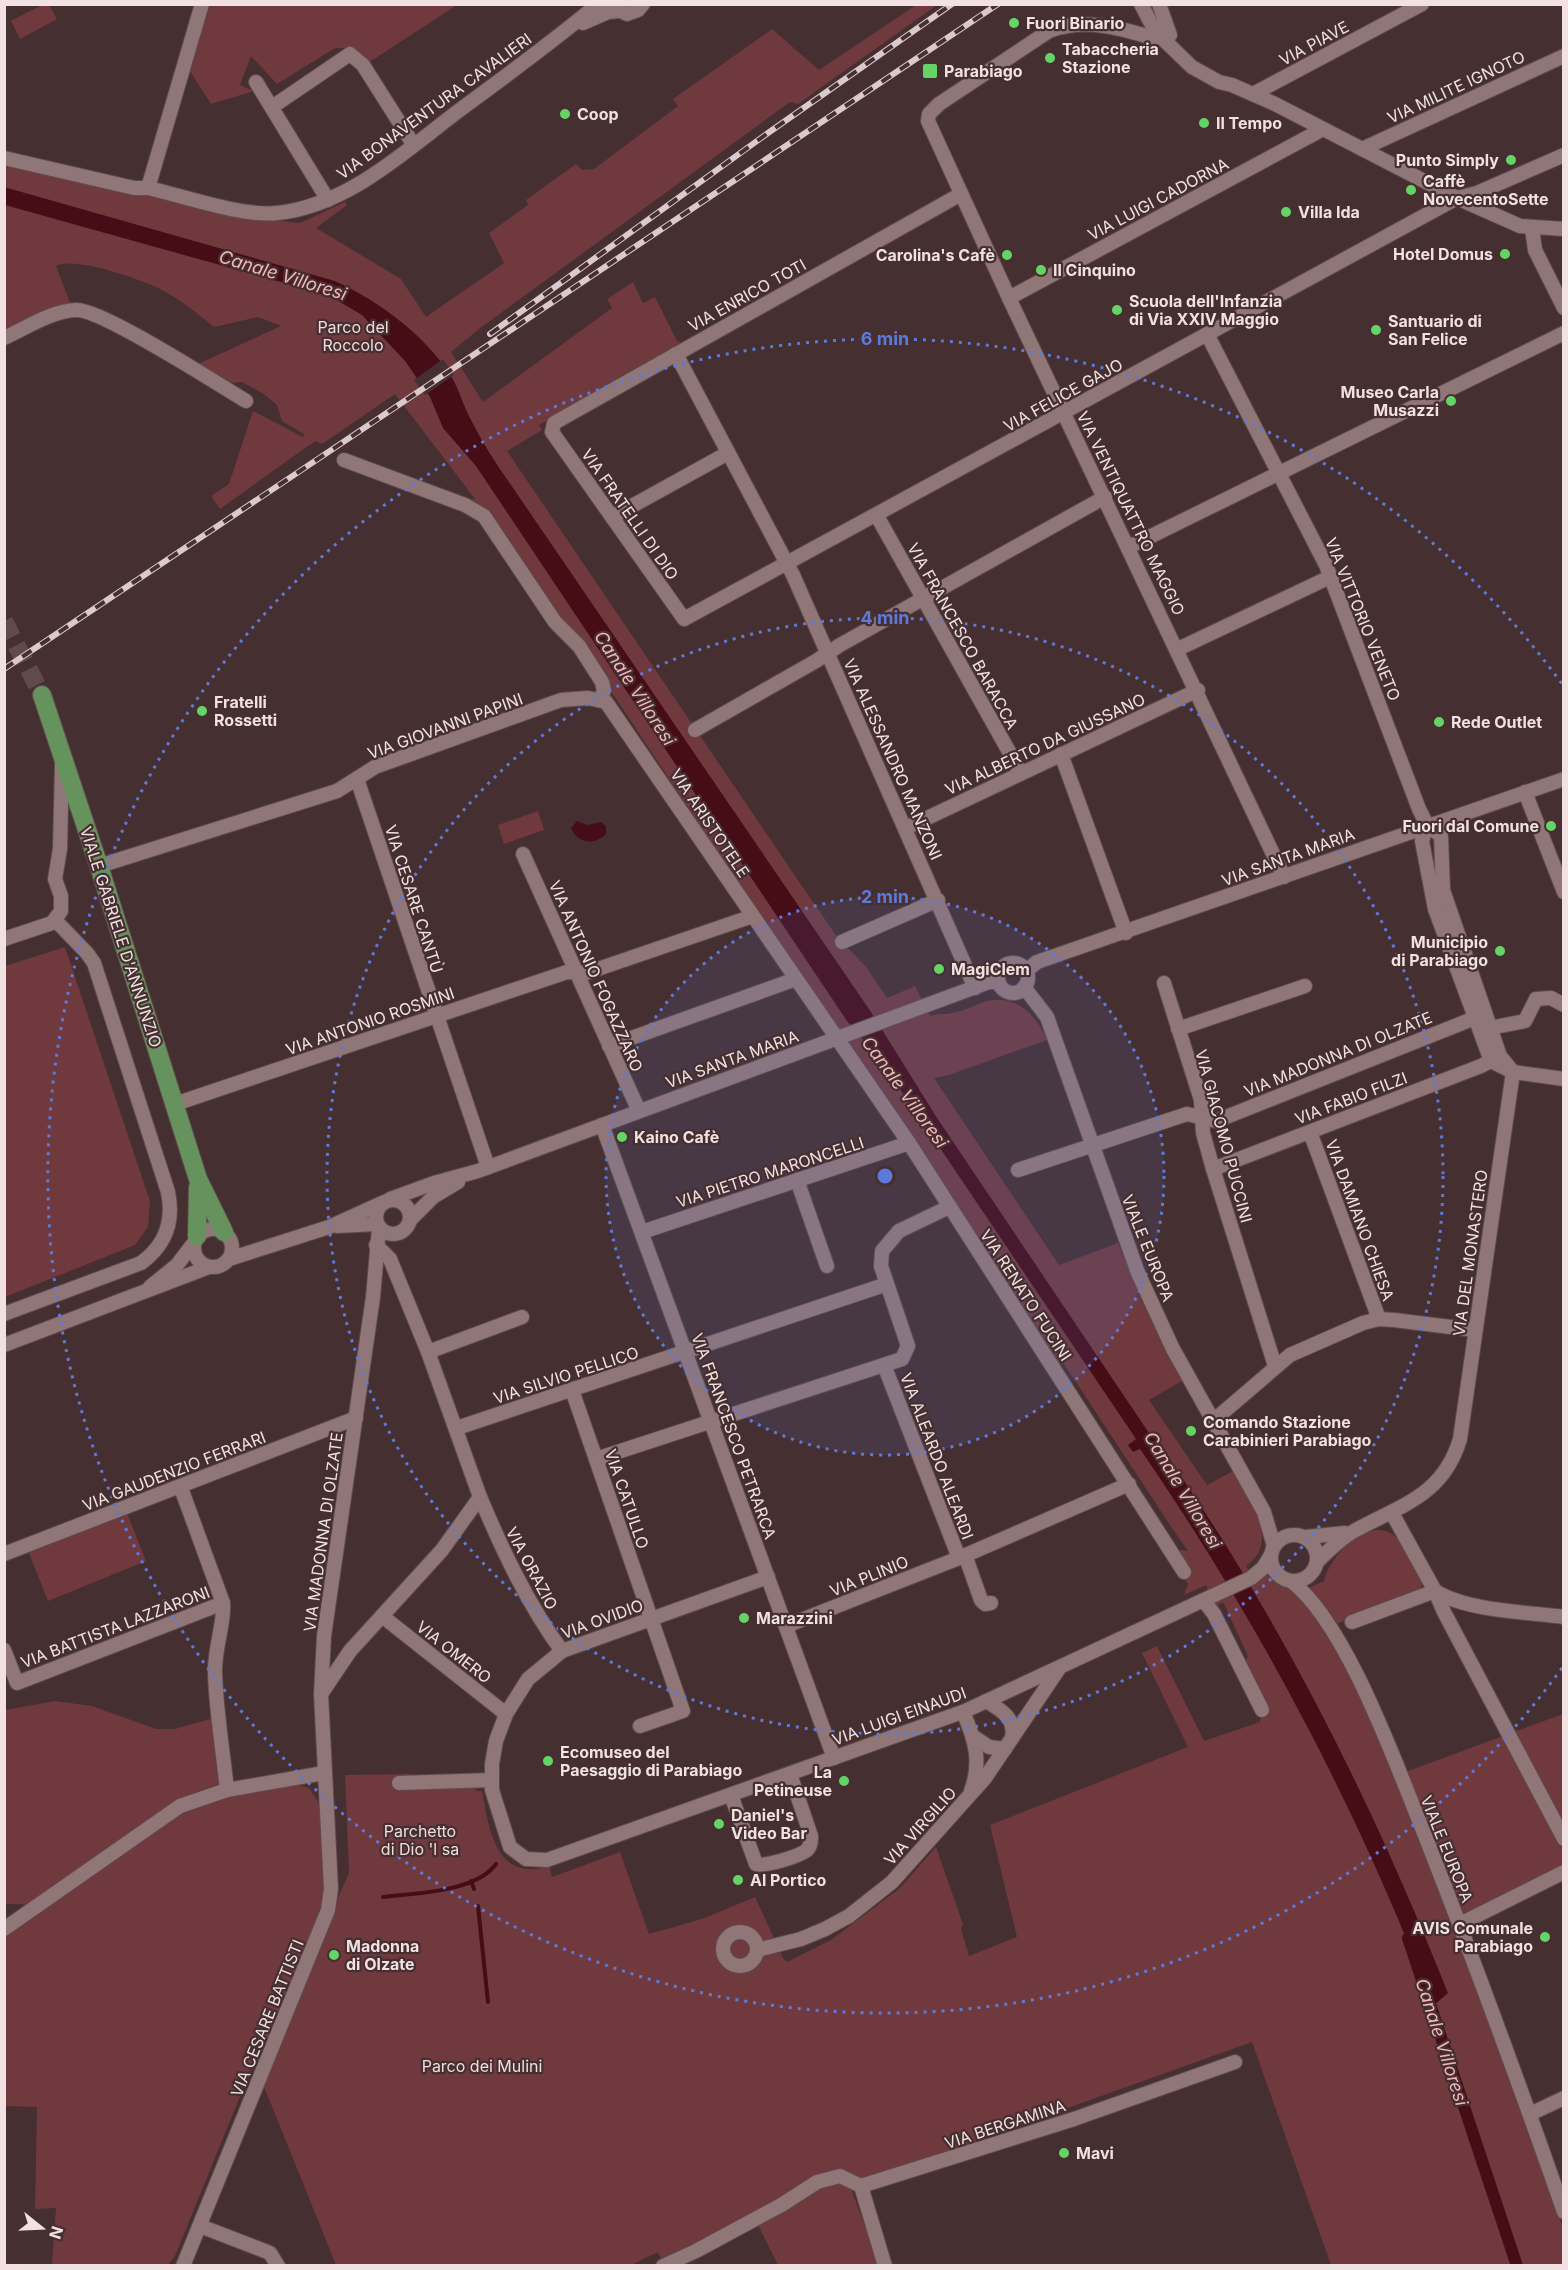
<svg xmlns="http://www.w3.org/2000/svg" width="1568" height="2270" font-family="Inter,sans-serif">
  <rect width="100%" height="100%" fill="#462f30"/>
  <g fill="#6f393e">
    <path d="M44,4L49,5L57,19L20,39L11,21Z"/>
    <path d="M210,5H457L368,63C357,53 350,47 335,48L277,84L251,56L240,85L254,91L211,104L190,71Z"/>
    <path d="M916,5H937L798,104L790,102L479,329L451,352L483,402L612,308L607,299L633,282L643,303L655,297L677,341L682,342L539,425L542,430L507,451L806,892L838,938L867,968L887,998L915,986L930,1016C938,1013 944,1015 952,1013C966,1011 979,1002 992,1000C1021,997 1037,1018 1047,1040L949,1075L934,1078L1059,1265L1118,1243L1139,1295L1182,1381L1149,1400L1207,1485L1233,1471C1248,1497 1282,1542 1246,1566L1255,1577C1276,1570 1290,1576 1307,1589L1324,1581C1329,1557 1366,1517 1392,1534C1406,1543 1415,1568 1423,1582L1421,1588L1405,1598L1328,1627L1408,1776V1771L1563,1714L1564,1838L1558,1840L1563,1851V1868L1456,1919L1563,2228V2265H1331L1252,2042L850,2186L876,2256V2266L778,2265L754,2217L679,2253L661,2258L658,2252L631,2265H336L254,2062L175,2256L168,2265H52L56,2208L35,2209L37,2107L5,2106L4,1937L32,1917L23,1904H5V1710L55,1701L92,1706L156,1729H175L221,1716L233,1794L294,1784L309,1788L322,1808L325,1890L299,1984L349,1873L345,1775L410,1774L408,1787H475L476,1791H482C489,1829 496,1883 549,1866L552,1877L620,1852L649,1934L702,1919L755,1897L783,1958L787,1962L831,1940L899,1889L936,1847L963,1924L961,1929L969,1956L1017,1937L990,1825L1188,1747L1142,1653L1157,1646L1204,1741L1260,1722V1719L1269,1715L1244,1664L1248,1656L1223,1602L1215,1607L1206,1585L1184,1595L1188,1584L1170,1558L1181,1550L1188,1551L1170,1525L1062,1361L1058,1364L589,658L464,502L475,499L395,394L322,444L316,441L305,448L220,509L211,496L229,484L253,411L303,437L304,434L282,421L277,405L264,394L242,382L228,383L196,365L281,326L258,317L214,327C198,314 180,299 160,289C140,279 75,256 56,266L71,306L5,332V158L260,219L300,223L345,202L347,205L316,228L401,279L426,317L504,263L489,233L528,205L526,200L576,164L582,170L594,169L678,106L673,99L772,29L819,70Z"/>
    <path d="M538,811L544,830L504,844L498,825Z"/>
    <path d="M65,947L150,1201L148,1227L135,1245L5,1297V966Z"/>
    <path d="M127,1513L146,1561L48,1601L29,1553Z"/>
  </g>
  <g fill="#470d17">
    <path d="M4,187L335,281C379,301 425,335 451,376C459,389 463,405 470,418C482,442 496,464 511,485L871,1012L937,1118L1151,1436L1154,1435C1188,1487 1223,1538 1254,1592C1330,1720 1393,1855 1448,1993L1433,2006C1358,1809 1259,1622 1140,1449L1133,1452L1128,1445L1136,1439L907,1099L864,1040L847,1021L476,466L443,428L430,397L405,361L362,315L335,299L295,286L5,205Z"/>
    <path d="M577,821L587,825L601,822L606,826V834C595,846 577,843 571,828Z"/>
  </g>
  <path fill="#462f30" d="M443,359L454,375L425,395L414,380Z"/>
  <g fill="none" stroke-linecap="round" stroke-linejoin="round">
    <g stroke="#470d17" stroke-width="4">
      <path d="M471,1881L474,1889"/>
      <path d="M383,1897C416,1893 476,1892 496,1864"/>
      <path d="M478,1906L488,2002"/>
    </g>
    <path stroke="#470d17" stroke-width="12" d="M1408,1938L1517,2266"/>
    <path stroke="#604a4b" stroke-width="18" stroke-dasharray="18 9" stroke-linecap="butt" d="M4,621L42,695"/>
    <defs>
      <g id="minor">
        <path d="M1141,4L1156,33L1164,40L1170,35L1159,4"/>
        <path d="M614,8L627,14L638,10L643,4"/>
        <path d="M583,23L608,12L619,11"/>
        <path d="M1159,37L1153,38C1117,27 1085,18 1049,31L939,104L929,114L928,121L1009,298L1284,877"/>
        <path d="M1164,40L1192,67L1219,82L1232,85L1275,104L1457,198L1520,226L1564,229"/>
        <path d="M256,82L328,200"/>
        <path d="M1253,94L1422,4"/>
        <path d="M272,107L350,54L363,65L413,144"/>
        <path d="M1362,149L1564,56"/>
        <path d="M4,158L134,188H148C183,196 243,217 277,213C348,206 406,150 461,109C507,75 554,41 598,4"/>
        <path d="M148,188L202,4"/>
        <path d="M961,194L554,423L552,432L684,619L1457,198L1477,193L1564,155"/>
        <path d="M1532,228L1535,250L1564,308"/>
        <path d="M1009,298L1323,129"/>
        <path d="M1207,334L1326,565L1419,809L1427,825L1441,836L1443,890L1500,1056L1513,1072"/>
        <path d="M4,338C26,328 53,310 77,310C103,310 216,383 246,401"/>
        <path d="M676,354L793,575L975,988"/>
        <path d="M344,460L465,505L484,516L555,622L579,646L602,682L604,690L601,699"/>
        <path d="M877,516L1021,773"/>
        <path d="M612,517L728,453"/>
        <path d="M1129,547L1564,333"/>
        <path d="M1178,649L1330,577"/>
        <path d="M695,730L816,661L840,645L1105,497"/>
        <path d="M1061,754L1126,933"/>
        <path d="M357,779L488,1167"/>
        <path d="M1525,792L1564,892"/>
        <path d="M1427,825L1422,841L1435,909L1491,1061L1513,1072L1564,1079"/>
        <path d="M906,828L1198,690"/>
        <path d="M523,854L639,1111"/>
        <path d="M99,866L337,791L375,767L561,700L588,698L606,702L909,1143L1184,1572"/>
        <path d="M4,939L52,923L61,911V896L55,879L60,849L62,764"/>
        <path d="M842,942L938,900"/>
        <circle cx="1013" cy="978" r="15"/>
        <path d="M1026,971L1037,962L1564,779"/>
        <path d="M1164,983L1201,1100L1203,1133L1213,1169L1275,1366"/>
        <path d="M1024,987L1047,1017L1138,1273L1173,1349L1264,1512L1274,1546"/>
        <path d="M1490,1028L1525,1021L1536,999L1551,998L1564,1005"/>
        <path d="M1178,1029L1305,986"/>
        <path d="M609,1046L796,979"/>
        <path d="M175,1104L567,972L586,973L753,916"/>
        <path d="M602,1125L834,1758"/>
        <path d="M1310,1132L1379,1319"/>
        <path d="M1213,1169L1481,1066L1498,1057"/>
        <path d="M1018,1170L1187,1114L1216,1121L1485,1014"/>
        <path d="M797,1180L827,1266"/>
        <path d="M390,1199L434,1183L478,1171L989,982H998"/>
        <circle cx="393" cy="1217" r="17"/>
        <path d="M410,1220L433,1197L458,1182"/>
        <path d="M337,1226L377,1224"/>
        <circle cx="213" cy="1248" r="19"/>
        <path d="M642,1232L909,1143"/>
        <path d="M229,1259L329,1227L384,1202"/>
        <path d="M150,1287L177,1265L193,1244"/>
        <path d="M4,1314L141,1263C166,1245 174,1221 168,1192L94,963L87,953L55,920"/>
        <path d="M4,1345L209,1267"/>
        <path d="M428,1352L522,1317"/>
        <path d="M884,1365L959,1558"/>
        <path d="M572,1390L683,1711L640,1726"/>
        <path d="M1213,1421L1290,1355L1363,1323L1379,1319L1394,1320L1475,1330"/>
        <path d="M457,1428L887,1284"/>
        <path d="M596,1459L902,1359L908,1346L881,1266L882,1251L899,1231L949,1207"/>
        <path d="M181,1488L223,1603C225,1622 214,1649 215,1673C216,1711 223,1751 227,1790"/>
        <path d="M480,1497C502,1549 528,1605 562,1651"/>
        <path d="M1392,1513L1435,1591L1444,1612L1564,1839"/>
        <circle cx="1294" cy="1558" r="23"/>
        <path d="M1306,1537L1345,1533"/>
        <path d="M4,1554L356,1418"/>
        <path d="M965,1555L981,1600L985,1604L991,1603"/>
        <path d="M1318,1561C1329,1550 1340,1539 1354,1531C1401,1505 1443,1496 1460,1439L1513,1072"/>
        <path d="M768,1577L562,1651L528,1679L506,1714L496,1741L492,1764V1790L510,1847L526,1859L547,1860L965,1711L1251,1578L1263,1568L1271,1555"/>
        <path d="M1291,1581C1346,1623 1395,1762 1422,1828C1472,1955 1519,2083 1564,2212"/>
        <path d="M1204,1601L1214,1614L1262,1710"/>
        <path d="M382,1616L506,1714"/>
        <path d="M1352,1622L1435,1591C1467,1611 1526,1612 1564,1617"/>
        <path d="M786,1626L959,1558L1129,1484"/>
        <path d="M4,1650L17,1683L223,1603"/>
        <path d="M321,1694L350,1651L442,1550L480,1497L428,1352L390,1259L376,1245"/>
        <path d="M986,1701C1001,1710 1016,1718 1012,1738"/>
        <path d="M963,1712C975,1739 982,1762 971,1791"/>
        <path d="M974,1737L989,1747L1005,1749"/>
        <path d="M399,1783L492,1780"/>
        <path d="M731,1795L756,1864C765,1867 800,1856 807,1850C811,1846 811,1841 811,1836L790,1774"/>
        <path d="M1460,1924L1564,1872"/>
        <path d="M4,1929L180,1806L227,1790L324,1773"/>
        <circle cx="740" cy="1949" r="17"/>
        <path d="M757,1950L801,1939L825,1929L849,1916L892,1882L985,1778L1060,1667"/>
        <path d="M1530,2114L1564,2098"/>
        <path d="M200,2226L270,2253L278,2266"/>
        <path d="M183,2266L328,1910L331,1889L321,1694L324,1636L373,1297L379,1228"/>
        <path d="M663,2266L696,2251L783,2204L817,2182L840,2176L861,2186"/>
        <path d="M885,2266L861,2186L1074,2119L1235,2062"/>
      </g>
      <g id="major">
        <path d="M42,695L99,866L198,1179L224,1232"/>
        <path d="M197,1236L198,1187"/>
      </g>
    </defs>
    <use href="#minor" stroke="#5e4b4d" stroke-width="16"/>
    <use href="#major" stroke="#5e4b4d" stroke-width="20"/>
    <use href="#minor" stroke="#917677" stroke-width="14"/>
    <use href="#major" stroke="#66935d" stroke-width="18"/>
    <defs>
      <g id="rail">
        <path d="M490,334L768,133L952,4"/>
        <path d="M4,669L998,4"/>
      </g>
    </defs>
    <use href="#rail" stroke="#dbcacb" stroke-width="6"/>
    <use href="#rail" stroke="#462f30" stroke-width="4" stroke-dasharray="11" stroke-linecap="butt"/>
  </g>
  <circle cx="885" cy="1176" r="279" fill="#5d7adb" fill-opacity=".12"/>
  <g fill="none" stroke="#5d7adb" stroke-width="3" stroke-dasharray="3 6">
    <circle cx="885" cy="1176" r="279"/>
    <circle cx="885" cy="1176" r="558"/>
    <path d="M1562 1668A837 837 0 1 1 1562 684"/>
  </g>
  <g fill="#65d467" stroke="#462f30" stroke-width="2">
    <circle cx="1014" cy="23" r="6"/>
    <circle cx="1050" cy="58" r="6"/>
    <rect x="922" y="63" width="16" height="16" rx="3"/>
    <circle cx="565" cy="114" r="6"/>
    <circle cx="1204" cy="123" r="6"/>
    <circle cx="1511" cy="160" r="6"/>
    <circle cx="1411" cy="190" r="6"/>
    <circle cx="1286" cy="212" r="6"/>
    <circle cx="1505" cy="254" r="6"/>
    <circle cx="1007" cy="255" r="6"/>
    <circle cx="1041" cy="270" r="6"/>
    <circle cx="1117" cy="310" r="6"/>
    <circle cx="1376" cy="330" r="6"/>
    <circle cx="1451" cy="401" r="6"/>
    <circle cx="202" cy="711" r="6"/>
    <circle cx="1439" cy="722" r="6"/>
    <circle cx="1551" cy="826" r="6"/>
    <circle cx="1500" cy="951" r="6"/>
    <circle cx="939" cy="969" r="6"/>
    <circle cx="622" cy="1137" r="6"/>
    <circle cx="1191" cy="1431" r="6"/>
    <circle cx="744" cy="1618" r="6"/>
    <circle cx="548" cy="1761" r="6"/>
    <circle cx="844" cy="1781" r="6"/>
    <circle cx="719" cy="1824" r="6"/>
    <circle cx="738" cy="1880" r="6"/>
    <circle cx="1545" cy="1937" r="6"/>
    <circle cx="334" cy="1955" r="6"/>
    <circle cx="1064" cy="2153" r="6"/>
  </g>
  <g text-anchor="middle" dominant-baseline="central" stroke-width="4.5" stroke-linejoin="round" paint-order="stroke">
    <g font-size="16" font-weight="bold" fill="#f1e1e2" stroke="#462f30" text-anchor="start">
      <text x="1026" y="23">Fuori Binario</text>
      <text x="1062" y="49">Tabaccheria<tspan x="1062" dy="18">Stazione</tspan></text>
      <text x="944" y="71">Parabiago</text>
      <text x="577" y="114">Coop</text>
      <text x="1216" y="123">Il Tempo</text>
      <text x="1499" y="160" text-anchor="end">Punto Simply</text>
      <text x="1423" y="181">Caffè<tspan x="1423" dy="18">NovecentoSette</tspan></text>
      <text x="1298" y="212">Villa Ida</text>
      <text x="1493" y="254" text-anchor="end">Hotel Domus</text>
      <text x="995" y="255" text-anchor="end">Carolina's Cafè</text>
      <text x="1053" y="270">Il Cinquino</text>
      <text x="1129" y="301">Scuola dell'Infanzia<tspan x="1129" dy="18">di Via XXIV Maggio</tspan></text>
      <text x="1388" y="321">Santuario di<tspan x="1388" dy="18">San Felice</tspan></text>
      <text x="1439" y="392" text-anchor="end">Museo Carla<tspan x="1439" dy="18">Musazzi</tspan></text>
      <text x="214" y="702">Fratelli<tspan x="214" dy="18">Rossetti</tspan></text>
      <text x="1451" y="722">Rede Outlet</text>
      <text x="1539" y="826" text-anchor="end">Fuori dal Comune</text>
      <text x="1488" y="942" text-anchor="end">Municipio<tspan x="1488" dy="18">di Parabiago</tspan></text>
      <text x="951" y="969">MagiClem</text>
      <text x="634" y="1137">Kaino Cafè</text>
      <text x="1203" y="1422">Comando Stazione<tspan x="1203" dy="18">Carabinieri Parabiago</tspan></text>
      <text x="756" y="1618">Marazzini</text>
      <text x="560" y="1752">Ecomuseo del<tspan x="560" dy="18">Paesaggio di Parabiago</tspan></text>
      <text x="832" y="1772" text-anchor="end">La<tspan x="832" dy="18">Petineuse</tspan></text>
      <text x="731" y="1815">Daniel's<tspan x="731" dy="18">Video Bar</tspan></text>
      <text x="750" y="1880">Al Portico</text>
      <text x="1533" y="1928" text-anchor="end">AVIS Comunale<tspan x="1533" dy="18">Parabiago</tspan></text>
      <text x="346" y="1946">Madonna<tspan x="346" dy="18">di Olzate</tspan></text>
      <text x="1076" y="2153">Mavi</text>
    </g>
    <g font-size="16" fill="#f1e1e2" stroke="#462f30">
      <text transform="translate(1314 43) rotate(-28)">VIA PIAVE</text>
      <text transform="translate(1456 87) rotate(-25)">VIA MILITE IGNOTO</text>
      <text transform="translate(434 106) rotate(-36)">VIA BONAVENTURA CAVALIERI</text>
      <text transform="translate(1158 199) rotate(-28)">VIA LUIGI CADORNA</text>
      <text transform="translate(747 295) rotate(-29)">VIA ENRICO TOTI</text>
      <text transform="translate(1063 395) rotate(-29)">VIA FELICE GAJO</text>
      <text transform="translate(1131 513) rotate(64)">VIA VENTIQUATTRO MAGGIO</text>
      <text transform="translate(630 514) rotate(55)">VIA FRATELLI DI DIO</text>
      <text transform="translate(1363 619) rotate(68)">VIA VITTORIO VENETO</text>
      <text transform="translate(963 636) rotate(61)">VIA FRANCESCO BARACCA</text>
      <text transform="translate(445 726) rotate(-20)">VIA GIOVANNI PAPINI</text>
      <text transform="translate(1045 744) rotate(-25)">VIA ALBERTO DA GIUSSANO</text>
      <text transform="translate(893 759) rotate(66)">VIA ALESSANDRO MANZONI</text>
      <text transform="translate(710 823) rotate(56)">VIA ARISTOTELE</text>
      <text transform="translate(1288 857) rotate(-20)">VIA SANTA MARIA</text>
      <text transform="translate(414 899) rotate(72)">VIA CESARE CANTÙ</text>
      <text transform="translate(121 937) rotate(72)">VIALE GABRIELE D'ANNUNZIO</text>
      <text transform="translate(596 976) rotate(66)">VIA ANTONIO FOGAZZARO</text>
      <text transform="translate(370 1021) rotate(-19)">VIA ANTONIO ROSMINI</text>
      <text transform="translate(1338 1054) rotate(-22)">VIA MADONNA DI OLZATE</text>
      <text transform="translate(732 1059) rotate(-20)">VIA SANTA MARIA</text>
      <text transform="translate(1351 1098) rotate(-21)">VIA FABIO FILZI</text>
      <text transform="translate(1224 1136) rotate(75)">VIA GIACOMO PUCCINI</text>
      <text transform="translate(770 1172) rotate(-18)">VIA PIETRO MARONCELLI</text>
      <text transform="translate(1360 1220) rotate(70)">VIA DAMIANO CHIESA</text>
      <text transform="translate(1148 1248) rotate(68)">VIALE EUROPA</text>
      <text transform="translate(1470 1253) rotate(-82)">VIA DEL MONASTERO</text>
      <text transform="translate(1026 1295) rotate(57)">VIA RENATO FUCINI</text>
      <text transform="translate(566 1375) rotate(-18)">VIA SILVIO PELLICO</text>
      <text transform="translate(734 1436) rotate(70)">VIA FRANCESCO PETRARCA</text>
      <text transform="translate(937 1456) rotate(69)">VIA ALEARDO ALEARDI</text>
      <text transform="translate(174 1471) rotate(-21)">VIA GAUDENZIO FERRARI</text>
      <text transform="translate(627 1499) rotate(71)">VIA CATULLO</text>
      <text transform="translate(323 1532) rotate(-82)">VIA MADONNA DI OLZATE</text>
      <text transform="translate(532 1568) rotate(62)">VIA ORAZIO</text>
      <text transform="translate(869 1576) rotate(-22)">VIA PLINIO</text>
      <text transform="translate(602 1619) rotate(-20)">VIA OVIDIO</text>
      <text transform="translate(115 1627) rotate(-21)">VIA BATTISTA LAZZARONI</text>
      <text transform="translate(454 1652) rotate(38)">VIA OMERO</text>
      <text transform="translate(899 1716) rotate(-20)">VIA LUIGI EINAUDI</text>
      <text transform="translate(920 1826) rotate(-48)">VIA VIRGILIO</text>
      <text transform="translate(1447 1849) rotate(68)">VIALE EUROPA</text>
      <text transform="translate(267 2018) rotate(-68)">VIA CESARE BATTISTI</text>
      <text transform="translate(1005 2124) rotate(-18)">VIA BERGAMINA</text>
    </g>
    <g font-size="16" fill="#f1dcdd" stroke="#462f30">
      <text x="353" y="327">Parco del<tspan x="353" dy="18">Roccolo</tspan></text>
      <text x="420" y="1831">Parchetto<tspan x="420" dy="18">di Dio 'l sa</tspan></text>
      <text x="482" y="2066">Parco dei Mulini</text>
    </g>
    <g font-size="18" font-style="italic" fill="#f3b6b9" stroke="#462f30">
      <text transform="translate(283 275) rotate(17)">Canale Villoresi</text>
      <text transform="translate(635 688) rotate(57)">Canale Villoresi</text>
      <text transform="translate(905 1092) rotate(54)">Canale Villoresi</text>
      <text transform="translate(1183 1490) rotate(59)">Canale Villoresi</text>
      <text transform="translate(1442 2042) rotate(72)">Canale Villoresi</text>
    </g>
  </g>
  <circle cx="885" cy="1176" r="9" fill="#5d7adb" stroke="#462f30" stroke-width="3"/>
  <g font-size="18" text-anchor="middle" font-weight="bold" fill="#5d7adb" stroke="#462f30" stroke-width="4.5" stroke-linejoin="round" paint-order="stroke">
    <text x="885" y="345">6 min</text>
    <text x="885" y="624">4 min</text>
    <text x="885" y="903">2 min</text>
  </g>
  <rect width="1568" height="2270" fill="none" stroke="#f1e1e2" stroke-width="12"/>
  <g transform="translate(42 2228) rotate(108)" stroke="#462f30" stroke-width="4.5" paint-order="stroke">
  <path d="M0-4.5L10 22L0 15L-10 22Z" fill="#f1e1e2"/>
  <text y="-9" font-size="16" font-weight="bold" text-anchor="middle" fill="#f1e1e2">N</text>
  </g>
</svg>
